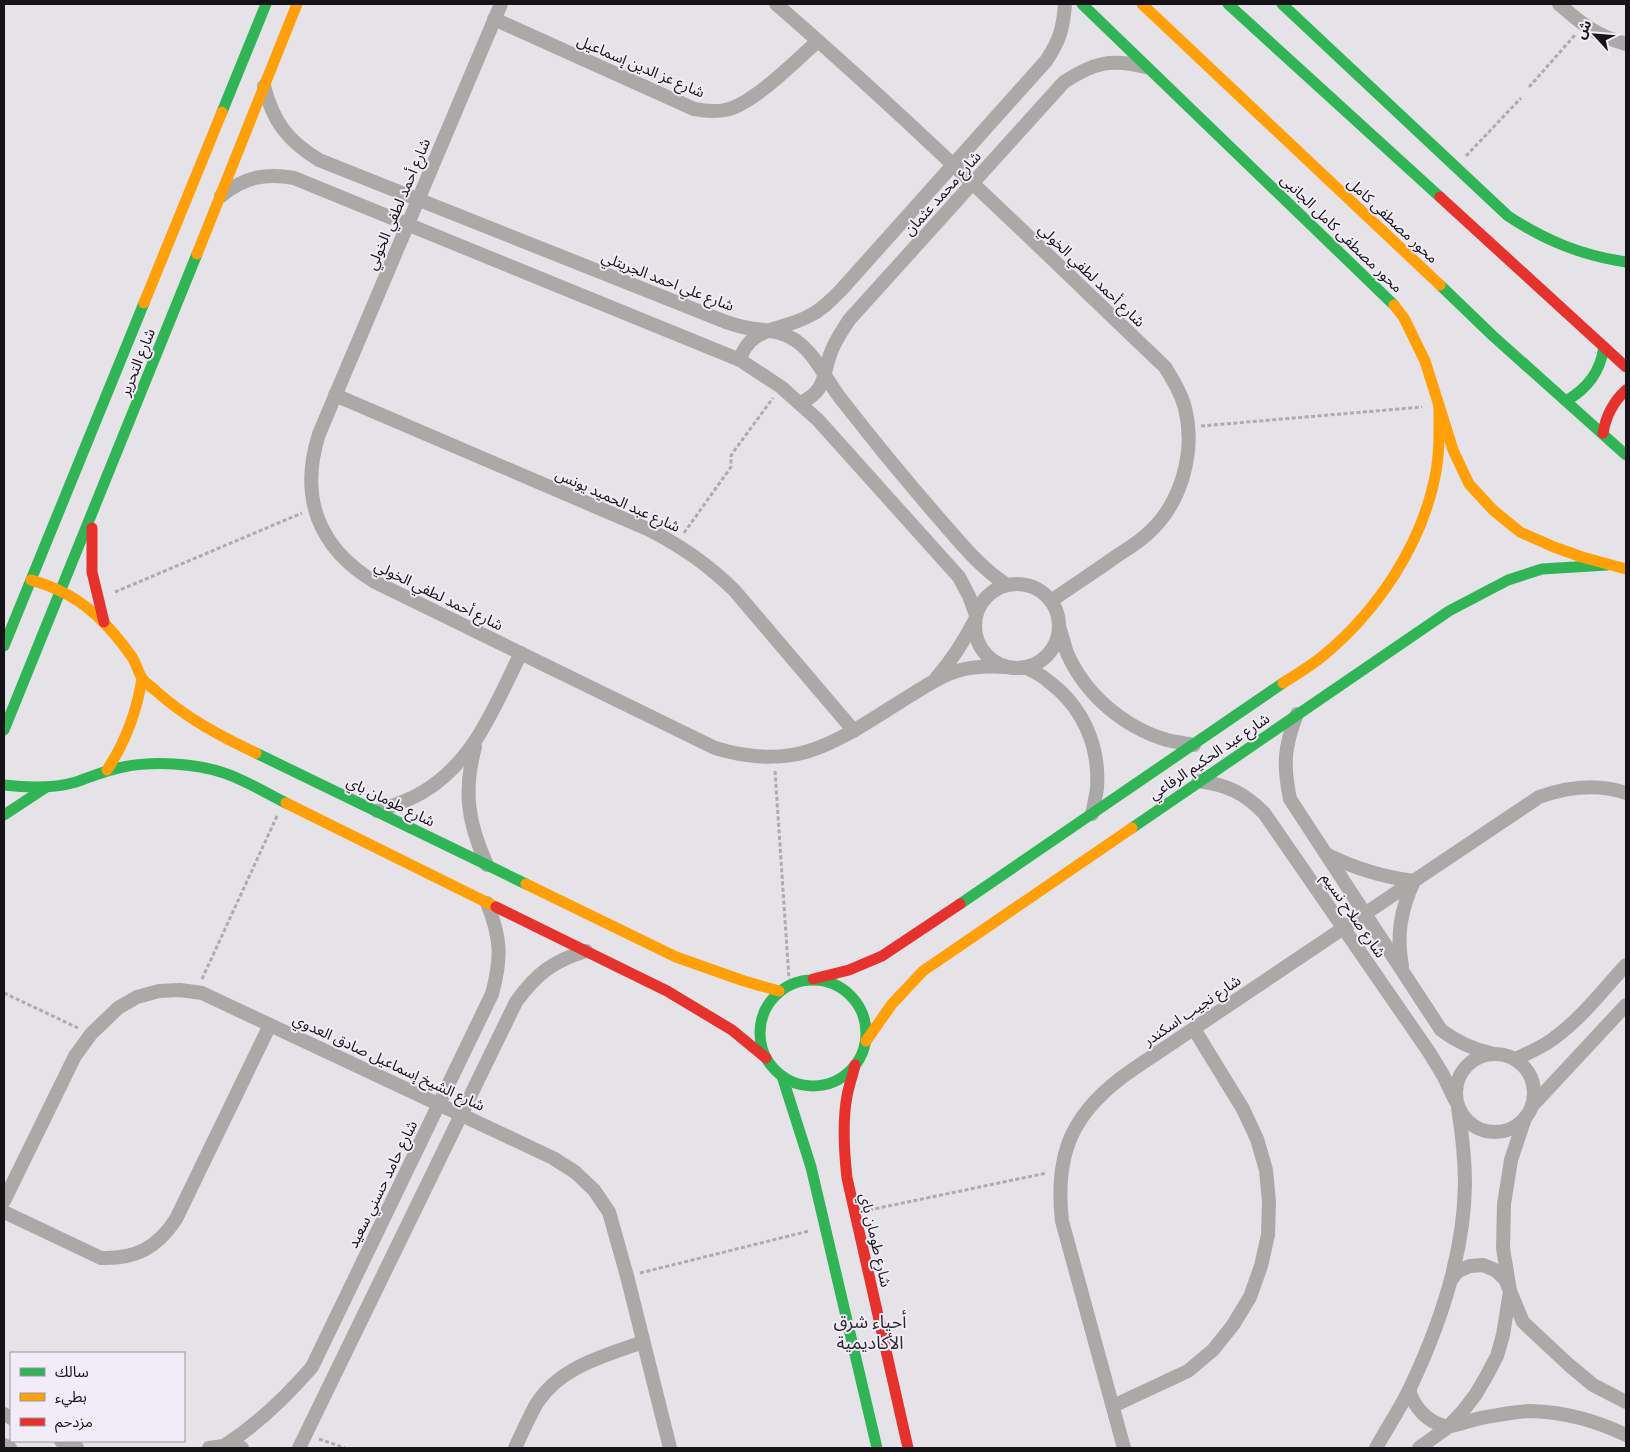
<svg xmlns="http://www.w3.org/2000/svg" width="1630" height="1452" font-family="'IBM Plex Sans','Noto Sans Arabic',sans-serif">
  <rect width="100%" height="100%" fill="#e5e2e8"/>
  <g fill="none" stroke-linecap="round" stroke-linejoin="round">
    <g stroke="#adabac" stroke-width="3" stroke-dasharray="4 2.5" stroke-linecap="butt">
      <path d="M1529,87L1575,35"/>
      <path d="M1466,156L1521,98"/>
      <path d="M1201,426L1422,407"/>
      <path d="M684,533L731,467V456L734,451L773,398"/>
      <path d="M115,592L302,513"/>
      <path d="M775,771L789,979"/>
      <path d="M202,979L277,816"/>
      <path d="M4,993L78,1028"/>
      <path d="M869,1210L1047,1173"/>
      <path d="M640,1273L809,1231"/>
      <path d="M319,1439L345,1448"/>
    </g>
    <g stroke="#aaa9a8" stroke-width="14">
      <path d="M501,4L319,434C299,497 318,548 375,582L715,748C797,773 836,742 903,700C920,690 937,677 957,671C973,666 989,666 1006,667"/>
      <path d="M776,4C910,120 1037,245 1165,367C1173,380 1181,393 1185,408C1196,453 1181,506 1145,536C1135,545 1122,552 1111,560C1091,574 1071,587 1051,601"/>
      <path d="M1559,4C1583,25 1595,35 1626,44"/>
      <path d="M494,19L694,109C705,111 715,112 725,110C753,105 796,60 818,41"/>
      <path d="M264,86C273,122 288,141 319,160L726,322C735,325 745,328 755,329C770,331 781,331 795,340C817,355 825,379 841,399C872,439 904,478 937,516C959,541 979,567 1007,585"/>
      <path d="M221,196C244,177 265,173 294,178L740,360L781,387L818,420L959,577L969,596L976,615"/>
      <path d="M740,360C749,326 782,331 809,316C822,310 832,299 842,289L1046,61C1060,40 1063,29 1065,4"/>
      <path d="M335,395L650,530C684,548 707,564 734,590L854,731"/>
      <path d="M800,403C826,391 822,378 830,355C834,342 842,331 849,320L1064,82C1093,63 1111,58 1145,67"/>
      <circle cx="1017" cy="626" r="42"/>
      <path d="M1059,627C1062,635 1064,644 1067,653C1085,694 1123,727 1167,740C1175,742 1185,743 1194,745"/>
      <path d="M1025,667C1033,671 1042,675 1048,681C1082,706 1100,745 1097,788C1096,796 1094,805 1092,814"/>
      <path d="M937,677C953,659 964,641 975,620"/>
      <path d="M1297,714C1284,747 1283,765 1290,799L1441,1030C1457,1042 1472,1049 1491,1053"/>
      <path d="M475,747C463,792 468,823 487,865"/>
      <path d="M1199,781C1228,785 1244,793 1264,813L1429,1052L1443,1075L1455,1100"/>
      <path d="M377,811C393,806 408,801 423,792C475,761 495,705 521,653"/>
      <path d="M1328,855C1356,869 1383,877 1414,881C1401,909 1396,935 1402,966"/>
      <circle cx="1495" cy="1093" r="39"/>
      <path d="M1515,1059C1528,1053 1541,1048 1553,1039C1581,1019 1603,990 1626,965"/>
      <path d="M1532,1106L1626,1005"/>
      <path d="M4,1201L75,1056L91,1034L118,1008L137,997L159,991L180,990L202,993L553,1158L575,1172L594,1190L609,1212L627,1276L670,1448"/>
      <path d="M4,1212L101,1258C136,1259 157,1248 176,1219L270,1025"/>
      <path d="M1451,1280L1458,1271L1470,1266L1483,1265L1495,1270L1505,1279L1523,1322L1569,1365L1593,1385L1626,1402"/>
      <path d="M1409,1390C1414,1407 1427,1422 1445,1426C1452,1428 1476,1418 1486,1417C1500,1415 1516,1411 1531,1411C1564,1412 1597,1421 1626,1435"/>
      <path d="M1113,1406L1188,1371L1213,1350L1233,1325L1250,1297L1261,1266L1268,1235L1269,1202L1266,1170L1257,1139L1243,1109L1194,1029"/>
      <path d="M4,1414L11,1418"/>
      <path d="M61,1441L77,1448"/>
      <path d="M4,1445L10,1448"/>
      <path d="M224,1446C258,1424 286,1397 312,1367L492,994C502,957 501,938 487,903"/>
      <path d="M209,1448L224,1446L242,1448"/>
      <path d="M299,1448L516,1002C536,974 553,961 586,951"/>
      <path d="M515,1448C522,1433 529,1417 537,1403C561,1366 605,1356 643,1342"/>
      <path d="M1124,1448L1062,1221C1054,1151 1074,1110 1132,1070L1539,797C1567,787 1597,783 1626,793"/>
      <path d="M1376,1448C1387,1428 1400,1409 1410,1388C1440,1325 1464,1255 1465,1184C1465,1158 1462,1133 1458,1108"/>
      <path d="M1419,1448L1448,1427L1463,1411L1476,1394L1487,1375L1497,1356L1503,1335L1510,1291L1503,1248L1504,1204L1511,1160L1525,1118"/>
    </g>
    <g stroke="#30b455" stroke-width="11">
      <path d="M1082,4L1394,305"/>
      <path d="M1228,4L1440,197"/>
      <path d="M1282,4L1508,216C1546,241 1581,255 1626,262"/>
      <path d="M222,112L266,4"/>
      <path d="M1440,285L1493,336L1626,455"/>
      <path d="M1566,401C1588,388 1600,372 1604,347"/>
      <path d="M4,646L144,303"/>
      <path d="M4,730L197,254"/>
      <path d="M256,753L526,884"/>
      <path d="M4,785C28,788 52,789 76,782C91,777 106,770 123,767C153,761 195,763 224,773C243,779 268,794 286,803"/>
      <path d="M4,815L45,788"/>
      <path d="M1132,828L1449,611L1508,580L1542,569L1607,565"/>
      <path d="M960,904L1283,683"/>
      <circle cx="813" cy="1033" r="53"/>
      <path d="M782,1076L811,1167L877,1448"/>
    </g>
    <g stroke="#ff9f0a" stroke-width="11">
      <path d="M1142,4L1440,285"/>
      <path d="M197,254L297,4"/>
      <path d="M144,303L222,112"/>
      <path d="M1394,305L1404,318L1425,361L1453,450L1469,484L1493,510L1520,532L1554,547L1582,557L1626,569"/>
      <path d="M31,580C41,583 51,586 60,591C90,604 113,630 132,657C136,663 138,672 142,678C145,683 152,687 156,691C186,718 220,736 256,753"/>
      <path d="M1283,683C1297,674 1311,666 1324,655C1377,611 1421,546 1435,477C1440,453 1439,429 1439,405"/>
      <path d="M107,770C126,741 137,712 142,678"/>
      <path d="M286,803L496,907"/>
      <path d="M526,884L676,957L744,981L779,991"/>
      <path d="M866,1041L892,1004L923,971L1132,828"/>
    </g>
    <g stroke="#e5322d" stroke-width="11">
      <path d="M1440,197L1626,367"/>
      <path d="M1603,433C1606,415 1613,402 1626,390"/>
      <path d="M92,528V572L104,622"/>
      <path d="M496,907L667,991L732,1030L766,1058"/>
      <path d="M813,979L849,970L882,956L960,904"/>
      <path d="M855,1065C853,1075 849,1085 847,1096C842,1123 844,1151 847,1178L908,1448"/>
    </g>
  </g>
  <g text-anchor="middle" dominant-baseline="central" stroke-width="4" stroke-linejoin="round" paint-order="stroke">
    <g font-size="15" fill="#151317" stroke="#f2ecf8">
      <text transform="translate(641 66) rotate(23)">شارع عز الدين إسماعيل</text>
      <text transform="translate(942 193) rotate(-48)">شارع محمد عثمان</text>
      <text transform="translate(398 204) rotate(-67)">شارع أحمد لطفي الخولي</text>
      <text transform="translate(1393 220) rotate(43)">محور مصطفى كامل</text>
      <text transform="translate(1342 233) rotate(44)">محور مصطفى كامل الجانبى</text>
      <text transform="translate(1092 275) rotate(44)">شارع أحمد لطفي الخولي</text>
      <text transform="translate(668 281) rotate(21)">شارع علي احمد الجريتلي</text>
      <text transform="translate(137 362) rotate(-68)">شارع التحرير</text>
      <text transform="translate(618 500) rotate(24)">شارع عبد الحميد يونس</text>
      <text transform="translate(439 595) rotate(26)">شارع أحمد لطفي الخولي</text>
      <text transform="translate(1209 756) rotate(-34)">شارع عبد الحكيم الرفاعي</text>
      <text transform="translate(391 801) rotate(26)">شارع طومان باي</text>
      <text transform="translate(1354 915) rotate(55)">شارع صلاح نسيم</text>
      <text transform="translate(1192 1010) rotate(-34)">شارع نجيب اسكندر</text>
      <text transform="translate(389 1062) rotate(25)">شارع الشيخ إسماعيل صادق العدوي</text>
      <text transform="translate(382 1184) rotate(-64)">شارع حامد حسني سعيد</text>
      <text transform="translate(876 1240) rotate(77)">شارع طومان باي</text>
    </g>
    <g font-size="18" fill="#2c2830" stroke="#f2ecf8">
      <text x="870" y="1321">أحياء شرق<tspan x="870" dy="21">الأكاديمية</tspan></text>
    </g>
  </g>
  <rect width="1630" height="1452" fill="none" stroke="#151317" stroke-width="10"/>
  <rect x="10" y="1352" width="175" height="90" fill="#f2ecf8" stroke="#9a959e"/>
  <rect x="20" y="1368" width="25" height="8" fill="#30b455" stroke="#9a959e"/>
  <text x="55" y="1377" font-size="15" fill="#151317">سالك</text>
  <rect x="20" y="1393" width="25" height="8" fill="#ff9f0a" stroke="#9a959e"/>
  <text x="55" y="1402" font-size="15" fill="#151317">بطيء</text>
  <rect x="20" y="1418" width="25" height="8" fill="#e5322d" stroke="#9a959e"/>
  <text x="55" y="1427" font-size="15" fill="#151317">مزدحم</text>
  <g transform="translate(1595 35) rotate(296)" stroke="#f2ecf8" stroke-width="4" paint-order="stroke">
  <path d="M0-4L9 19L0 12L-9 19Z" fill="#151317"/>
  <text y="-8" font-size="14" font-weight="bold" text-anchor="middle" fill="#151317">ش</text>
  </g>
</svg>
